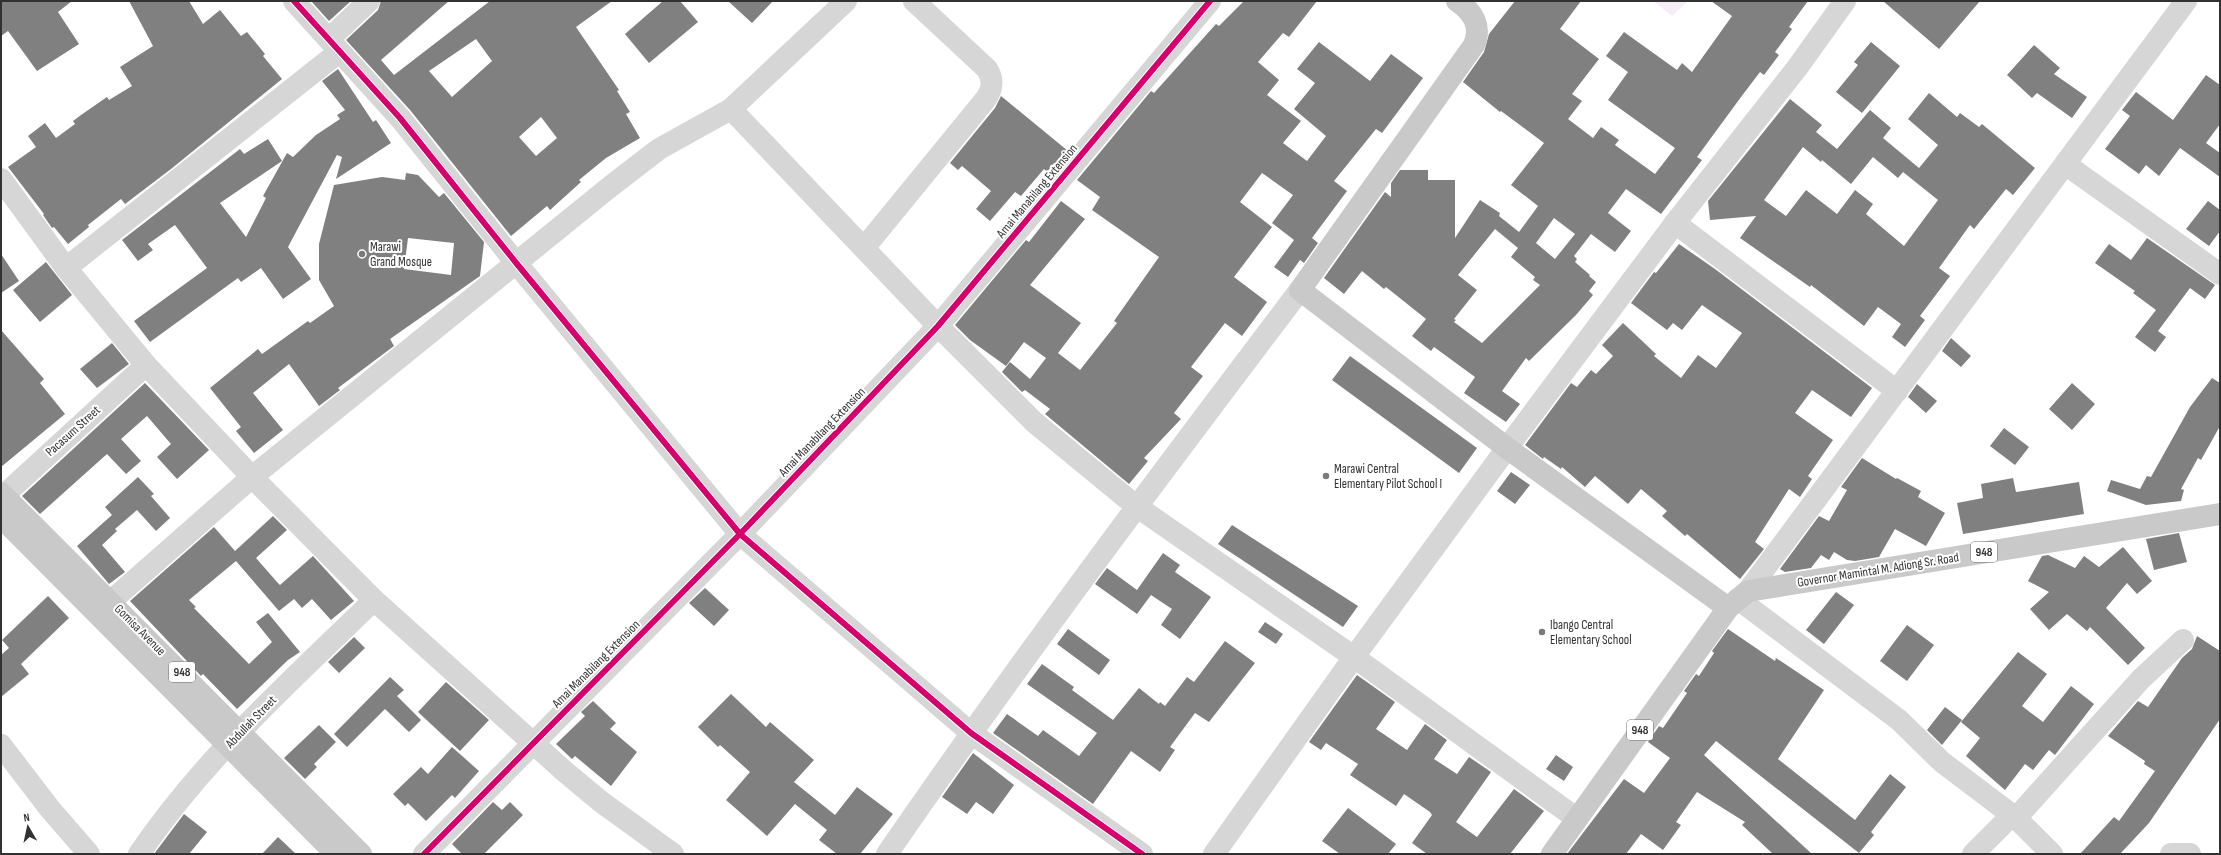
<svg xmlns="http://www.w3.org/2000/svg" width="2221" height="855" font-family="'Sofia Sans Condensed',sans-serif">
  <rect width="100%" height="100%" fill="#fff"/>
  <path fill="#f6eef6" d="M1653,1H1688L1672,16Z"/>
  <g fill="#808080" fill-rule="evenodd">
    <path d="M1,1H72L58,12L79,44L37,71L8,31L1,36Z"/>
    <path d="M129,1H189L203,24L220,10L241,36L247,32L265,54L263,56L282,79L171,169L125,204L121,199L88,225L89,227L68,244L54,227L52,228L43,215L44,214L8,167L36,147L28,136L45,123L56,138L75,124L73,121L81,115L107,97L109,100L132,86L120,67L153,46Z"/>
    <path d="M311,1H351L329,21Z"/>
    <path d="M381,1H449L381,60L394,75L490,1H612L576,27L619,90L617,91L630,112L626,114L640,138L606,158L579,180L581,182L550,210L547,206L511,236L410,110L346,40L378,10ZM476,39L492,61L452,97L429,71ZM541,117L557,138L536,156L519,137Z"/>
    <path d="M663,1H680L698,22L649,63L625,34Z"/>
    <path d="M728,1H773L752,23Z"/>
    <path d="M1244,1H1317L1289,37L1283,33L1258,62L1279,80L1267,95L1301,121L1283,143L1307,161L1326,136L1294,109L1315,83L1297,69L1319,42L1370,81L1391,54L1423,78L1382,133L1376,129L1334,181L1347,191L1312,238L1318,243L1304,263L1300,260L1288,277L1274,267L1294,240L1272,223L1293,195L1262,173L1240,202L1272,227L1234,277L1267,302L1242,336L1225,323L1191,367L1203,376L1174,413L1181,419L1144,458L1148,461L1129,484L1045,414L1050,409L1025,390L1022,392L1002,372L1010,362L1030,379L1046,358L1024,342L1006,366L970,340L955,325L1026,240L1029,242L1061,201L1085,219L1030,285L1081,323L1058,353L1080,370L1117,323L1114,321L1159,257L1092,210L1100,197L1077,180L1151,91L1154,93L1216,24L1219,26Z"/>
    <path d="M1515,1H1581L1560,29L1599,59L1572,94L1582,101L1568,119L1593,138L1601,127L1619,140L1615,145L1655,174L1675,148L1608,100L1628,72L1606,56L1624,32L1677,70L1682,63L1692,72L1732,16L1711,1H1808L1789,27L1792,29L1775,52L1779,55L1764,75L1760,72L1741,97L1697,157L1702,160L1661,214L1626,189L1608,213L1631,231L1615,252L1591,234L1574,256L1577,259L1575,262L1590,275L1589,276L1596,282L1589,291L1593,295L1576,315L1529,361L1526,358L1502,391L1520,404L1506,422L1464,393L1475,377L1434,347L1431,351L1412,336L1426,319L1386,287L1384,289L1362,271L1344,294L1324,278L1385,192L1391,197V183L1400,170H1428V180H1455V238L1480,200L1500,213L1499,216L1519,232L1538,206L1511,185L1544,143L1501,111L1500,112L1463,82L1484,52L1489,34ZM1554,218L1575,234L1555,259L1536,243ZM1495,229L1518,248L1511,257L1535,277L1533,280L1540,285L1482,343L1454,322L1456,320L1454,319L1477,290L1458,275Z"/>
    <path d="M1883,1H1980L1939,49Z"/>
    <path d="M1871,42L1900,66L1862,113L1836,92L1858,65L1854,62Z"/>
    <path d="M2034,45L2060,68L2054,74L2087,97L2072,118L2037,93L2032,98L2007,75Z"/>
    <path d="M338,69L373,122L376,120L391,143L336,179L342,157L337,155L288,247L311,279L283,299L261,268L241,282L238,278L150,342L134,321L207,268L175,225L148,244L153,250L138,261L122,240L240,149L244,154L268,139L282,161L220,203L246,237L266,198L263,196L287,153L293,157L316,135L340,119L337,115L345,110L322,81Z"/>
    <path d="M2206,75L2220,85V124L2206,143L2220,153V177L2180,148L2159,176L2146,165L2139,174L2105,149L2130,116L2122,110L2136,92L2173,120Z"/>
    <path d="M1929,93L1957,117L1960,113L1979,127L1982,124L2035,168L2013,195L2006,189L1974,229L1970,225L1939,268L1950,276L1920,316L1925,320L1905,347L1892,337L1901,324L1878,307L1864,326L1811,285L1810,287L1740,238L1756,216L1710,220L1708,201L1790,99L1822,125L1816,132L1837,149L1870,110L1891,128L1883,138L1919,168L1938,145L1908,119ZM1803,147L1821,162L1822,160L1851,184L1873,157L1898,178L1903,172L1938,200L1904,246L1866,214L1873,204L1855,190L1837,214L1806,190L1786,216L1764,200Z"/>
    <path d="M1001,96L1068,151L1057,165L1054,163L1047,172L1044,169L1021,196L1015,192L990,221L976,209L991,191L962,166L958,170L950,163L995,108Z"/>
    <path d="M406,173L418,175L439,197L444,193L484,242L480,276L390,339L394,346L338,388L340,390L319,406L289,364L253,393L283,430L254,453L236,431L241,427L210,388L258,349L262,354L308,321L310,323L334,306L319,280V244L334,185L382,177L405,180ZM408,238L454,243L451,275L404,269Z"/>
    <path d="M2208,201L2220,210V231L2209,246L2186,229Z"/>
    <path d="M2147,238L2215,285L2205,299L2190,288L2158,331L2166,337L2155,352L2135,337L2156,310L2133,293L2135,291L2095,263L2109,244L2131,260Z"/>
    <path d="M1679,244L1715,269L1872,388L1851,417L1812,390L1795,413L1833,440L1808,476L1812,479L1800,497L1789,489L1755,542L1764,549L1740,579L1687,534L1685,536L1662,516L1667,511L1641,489L1628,504L1595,476L1585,487L1562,467L1561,469L1544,457L1543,459L1525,445L1571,383L1577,387L1591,370L1596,374L1613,356L1602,345L1623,323L1656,354L1654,356L1681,378L1698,355L1716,368L1742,333L1702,305L1682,330L1673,323L1667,330L1631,303L1654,272L1656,273Z"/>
    <path d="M1,254L19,281L1,293Z"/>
    <path d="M46,262L72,295L40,322L13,290Z"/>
    <path d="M1,330L44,379L40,383L65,414L1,467Z"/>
    <path d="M1951,338L1971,356L1961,367L1942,351Z"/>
    <path d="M112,343L129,364L97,388L80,369Z"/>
    <path d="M1350,356L1477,448L1459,473L1332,380Z"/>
    <path d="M2212,378L2220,383V426L2201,460L2198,458L2181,489L2184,490L2181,501L2146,505L2107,491L2111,480L2140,489L2147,476L2151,477L2190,407Z"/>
    <path d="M145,383L209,450L177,479L157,457L171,444L147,416L121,439L141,461L126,474L107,454L40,514L22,496Z"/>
    <path d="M2072,383L2095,404L2072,430L2049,409Z"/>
    <path d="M1917,384L1937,401L1926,413L1908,397Z"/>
    <path d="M2004,428L2029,447L2015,465L1990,446Z"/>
    <path d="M1862,458L1896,479L1897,478L1921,491L1918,497L1945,513L1926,546L1895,529L1879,557L1855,561L1847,560L1834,552L1829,560L1821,555L1811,568L1785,572L1780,569L1819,516L1829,521L1847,490L1841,487Z"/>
    <path d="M1511,472L1530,485L1515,504L1497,491Z"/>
    <path d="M138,477L154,494L151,496L170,518L156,531L137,510L115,529L117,531L102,545L125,572L109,584L77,546L112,515L105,507Z"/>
    <path d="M2013,478L2016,492L2079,482L2084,514L1963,534L1957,503L1983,498L1981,484Z"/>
    <path d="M273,516L287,530L256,558L277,582L280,585L313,556L354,601L331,620L312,599L302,608L294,599L279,611L236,561L189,600L196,607L194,608L249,664L272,642L256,622L268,613L300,652L288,660L237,709L203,674L201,676L130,601L214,527L235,551Z"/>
    <path d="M1232,525L1358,606L1343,627L1218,544Z"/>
    <path d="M2179,533L2187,562L2154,570L2146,539Z"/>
    <path d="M2123,547L2152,581L2137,594L2127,583L2106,608L2145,648L2128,665L2090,627L2087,631L2067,614L2049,630L2030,609L2049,592L2028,581L2042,556L2048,555L2075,568L2084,556L2099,567Z"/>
    <path d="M1163,553L1180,565L1175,572L1211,597L1180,639L1161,625L1172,609L1151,595L1137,614L1095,584L1107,568L1137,590Z"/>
    <path d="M705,588L729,610L714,626L689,603Z"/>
    <path d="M1836,592L1854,605L1824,644L1806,630Z"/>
    <path d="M48,596L69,618L21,664L29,674L1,697V655L9,648L2,640Z"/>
    <path d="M1265,622L1283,634L1276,644L1258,632Z"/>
    <path d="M1907,625L1934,645L1907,681L1880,661Z"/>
    <path d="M1068,629L1110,660L1099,675L1057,644Z"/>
    <path d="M1728,629L1775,661L1776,658L1824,690L1778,759L1855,820L1890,774L1906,787L1871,832L1874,835L1859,853L1716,741L1704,755L1812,854H1773L1742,825L1745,822L1697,792L1676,822L1681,825L1663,850L1641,834L1626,854H1567L1624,779L1644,793L1670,758L1648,742L1659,726L1663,728L1687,693L1684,691L1696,674L1699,676L1714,653L1712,651Z"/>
    <path d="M2197,636L2220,651V719L2149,823L2120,854H2080L2114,817L2119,821L2155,771L2144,764L2145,761L2108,736L2138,701L2148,707L2182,658L2192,649Z"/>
    <path d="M354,637L365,648L339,673L328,662Z"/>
    <path d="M1225,641L1255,663L1209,722L1195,713L1170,747L1175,750L1160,772L1131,751L1093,804L993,733L1007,714L1038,736L1043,730L1079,756L1097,733L1027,684L1042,664L1074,687L1072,690L1113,720L1139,688L1159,704L1160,702L1165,706L1187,677L1194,682Z"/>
    <path d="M2018,652L2047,674L2022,706L2043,722L2071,686L2094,704L2055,755L2049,750L2033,770L2025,764L2005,790L1966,756L1980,738L1961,722Z"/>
    <path d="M1357,675L1395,702L1376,729L1407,750L1425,724L1447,740L1434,759L1457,774L1469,757L1491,772L1456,822L1477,837L1514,789L1544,811L1510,854H1427L1412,843L1432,815L1430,812L1404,794L1396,806L1350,775L1358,764L1326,743L1321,750L1309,742Z"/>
    <path d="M390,677L404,690L397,696L421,720L409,732L385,709L347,747L334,734Z"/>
    <path d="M446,682L489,720L460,751L418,712Z"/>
    <path d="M731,694L766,727L770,722L814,760L794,782L835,815L857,787L893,814L860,854H837L819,840L827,830L795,804L767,836L726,800L750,772L720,745L718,747L698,727Z"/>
    <path d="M593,701L616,723L610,729L637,752L611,786L575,756L572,759L556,744L585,716L581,712Z"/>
    <path d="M1945,707L1962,720L1942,745L1927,730Z"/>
    <path d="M319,725L336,742L314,764L317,767L305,779L284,758Z"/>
    <path d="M452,747L479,771L455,798L452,795L426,821L408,803L405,806L393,794L421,767L428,774Z"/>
    <path d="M973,753L1014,785L993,814L976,802L967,814L942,797Z"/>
    <path d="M1556,755L1573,767L1564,781L1546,769Z"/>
    <path d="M493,802L502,810L510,802L523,815L484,854H462L452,844Z"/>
    <path d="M1348,808L1396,844L1388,854H1340L1322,841Z"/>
    <path d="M184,814L207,832L189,854H154Z"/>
    <path d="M278,837L296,854H262Z"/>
  </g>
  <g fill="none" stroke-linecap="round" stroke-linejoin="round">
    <g stroke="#d6d6d6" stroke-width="22">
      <path d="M294,1L400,118L517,264L740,534L971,733L1142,854"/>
      <path d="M329,39L369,1"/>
      <path d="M731,109L938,326L1034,422L1136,506L1354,657L1576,818"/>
      <path d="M2065,164L2220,274"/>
      <path d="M1,179L66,268L146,365L252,477L374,600L563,770L600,801L673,854"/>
      <path d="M1675,223L1897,391"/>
      <path d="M864,248L985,100C993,89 994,80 987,69L914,1"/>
      <path d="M66,268L339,52"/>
      <path d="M1,498L146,365"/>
      <path d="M1748,591L2186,1"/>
      <path d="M1738,599L1899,720L1942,762L2016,818L2052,854"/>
      <path d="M111,601L252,477L611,186L659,149L731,109L846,1"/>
      <path d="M1,745L50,809L89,854"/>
      <path d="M2016,818L2141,679L2183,640"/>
      <path d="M139,854C204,758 292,680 374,600"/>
      <path d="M424,854L740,534L938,326L1210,1"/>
      <path d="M887,854C1019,662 1159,476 1300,290"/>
      <path d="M1214,854L1354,657L1507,448L1675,223L1797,68L1845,1"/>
      <path d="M1973,854L2012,815"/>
      <path d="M2171,854H2190"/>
    </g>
    <g stroke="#c9c9c9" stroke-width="22">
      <path d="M1457,1C1473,12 1482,26 1474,45L1300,290L1507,448L1728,608"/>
      <path d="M1,493L361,854"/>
      <path d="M1,517L336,854"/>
      <path d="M1552,854L1728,608L1748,591L2220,514"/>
    </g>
    <defs>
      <g id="cycleway">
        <path d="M294,1L400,118L517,264L740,534L971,733L1142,854"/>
        <path d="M424,854L740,534L938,326L1210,1"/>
      </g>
    </defs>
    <use href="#cycleway" stroke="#fff" stroke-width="8"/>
    <use href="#cycleway" stroke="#d6006c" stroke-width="6"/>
  </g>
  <g fill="#7a7a7a" stroke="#fff" stroke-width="1.5">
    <circle cx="362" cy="254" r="4"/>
    <circle cx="1326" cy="476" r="4"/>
    <circle cx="1542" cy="632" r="4"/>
  </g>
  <g text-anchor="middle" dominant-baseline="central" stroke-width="4" stroke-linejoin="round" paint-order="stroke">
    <g fill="#fff" stroke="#707070" stroke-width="1">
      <rect x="1971" y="542" width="26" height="20" rx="3"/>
      <rect x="169" y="662" width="26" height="20" rx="3"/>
      <rect x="1627" y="720" width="26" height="20" rx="3"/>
    </g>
    <g font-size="12" font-weight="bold" fill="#323232">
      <text x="1984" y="552">948</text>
      <text x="182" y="672">948</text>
      <text x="1640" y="730">948</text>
    </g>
    <g font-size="13" fill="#323232" stroke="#fff">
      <text transform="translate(1037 191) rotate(-50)">Amai Manabilang Extension</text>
      <text transform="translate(73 431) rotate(-42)">Pacasum Street</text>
      <text transform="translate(822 432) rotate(-46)">Amai Manabilang Extension</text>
      <text transform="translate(1878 570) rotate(-9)">Governor Mamintal M. Adiong Sr. Road</text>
      <text transform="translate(140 630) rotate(45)">Gomisa Avenue</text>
      <text transform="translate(596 664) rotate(-45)">Amai Manabilang Extension</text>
      <text transform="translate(251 722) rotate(-46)">Abdullah Street</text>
    </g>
    <g font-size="13" fill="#323232" stroke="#fff" text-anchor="start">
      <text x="370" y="247">Marawi<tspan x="370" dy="15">Grand Mosque</tspan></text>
      <text x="1334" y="469">Marawi Central<tspan x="1334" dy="15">Elementary Pilot School I</tspan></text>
      <text x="1550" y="625">Ibango Central<tspan x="1550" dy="15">Elementary School</tspan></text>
    </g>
  </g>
  <rect width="2221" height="855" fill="none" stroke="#323232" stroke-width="4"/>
  <g transform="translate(28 827) rotate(351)" stroke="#ffffff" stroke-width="3" paint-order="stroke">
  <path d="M0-3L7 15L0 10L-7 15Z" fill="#323232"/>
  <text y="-6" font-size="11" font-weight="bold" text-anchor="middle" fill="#323232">N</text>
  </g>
</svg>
